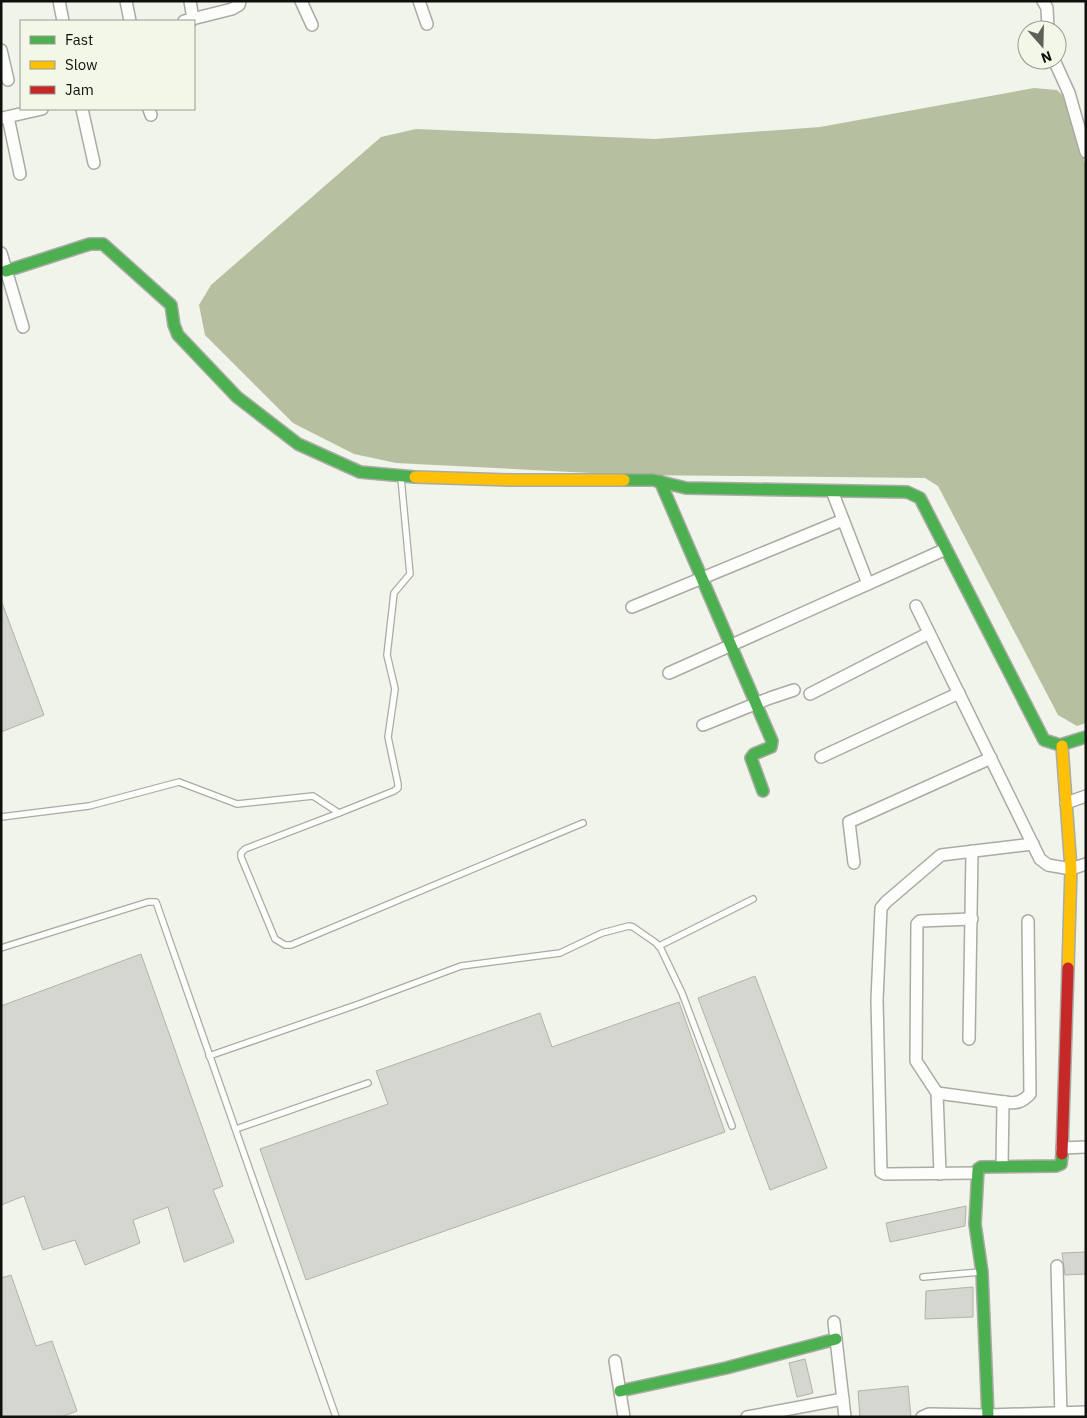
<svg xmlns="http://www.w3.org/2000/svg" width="1087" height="1418" font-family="'IBM Plex Sans',sans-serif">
  <rect width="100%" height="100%" fill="#f1f4ea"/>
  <path fill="#b6c0a0" d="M1034,88L1057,90L1069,101L1086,168V723L1077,726L1058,715L938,486L925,478L629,475L396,463L354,454L293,423L205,335L199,305L211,285L381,137L416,129L655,139L820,127Z"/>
  <g fill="#d4d6cf" stroke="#b1b3ac">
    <path d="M2,603L44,715L1,732V604Z"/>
    <path d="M141,954L223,1186L213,1190L234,1242L184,1262L168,1207L133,1220L140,1243L85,1265L75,1240L43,1250L24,1196L1,1205V1006Z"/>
    <path d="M755,976L827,1168L770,1190L698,998Z"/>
    <path d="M679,1002L725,1132L306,1280L260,1149L388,1104L376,1071L540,1013L552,1047Z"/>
    <path d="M966,1206L965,1226L890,1242L886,1223Z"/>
    <path d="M1086,1252V1274L1065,1275L1062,1253Z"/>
    <path d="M11,1275L36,1346L52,1341L77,1411L61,1417H1V1278Z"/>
    <path d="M973,1287V1317L925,1319L926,1291Z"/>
    <path d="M805,1359L813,1393L797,1397L789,1363Z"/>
    <path d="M908,1386L911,1417H860L858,1391Z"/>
  </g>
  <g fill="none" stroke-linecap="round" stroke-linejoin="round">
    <defs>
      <g id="lane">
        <path d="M339,813L245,849L241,853V857L275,939L285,945H291L583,823"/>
        <path d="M1,817L89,806L179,782L237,804L313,796L339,813L394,791L398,788V784L388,737L395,689L387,655L394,593L410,574L401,478"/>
        <path d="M659,946L753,899"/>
        <path d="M1,948L148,902H156L336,1417"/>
        <path d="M209,1056L359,1004L461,966L560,953L602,933L629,926L633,927L656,943L661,949L682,993L732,1126"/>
        <path d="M236,1129L368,1083"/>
        <path d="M923,1277L980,1272"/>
      </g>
      <g id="street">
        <path d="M59,1L63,21"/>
        <path d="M126,1L130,21"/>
        <path d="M190,1L193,19"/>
        <path d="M301,1L312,25"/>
        <path d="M419,1L427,24"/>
        <path d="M1043,1L1047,8L1048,30"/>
        <path d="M184,21L232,9L239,5L240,1"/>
        <path d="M1,50L8,80"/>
        <path d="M1054,60L1069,93L1086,152"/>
        <path d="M82,109L94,163"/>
        <path d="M149,109L151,115"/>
        <path d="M8,117L20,174"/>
        <path d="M2,118L42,109"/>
        <path d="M1,253L23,327"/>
        <path d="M832,491L868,584"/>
        <path d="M916,606L1040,859L1048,865L1071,869L1086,864"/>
        <path d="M632,607L843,520"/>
        <path d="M669,673L946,549"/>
        <path d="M810,694L929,633"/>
        <path d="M703,725L770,698L794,690"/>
        <path d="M821,757L959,693"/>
        <path d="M1066,803L1086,796"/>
        <path d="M854,863L849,822L991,758"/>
        <path d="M969,1039L972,851"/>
        <path d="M937,1093L1005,1102"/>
        <path d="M1062,1148L1086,1147"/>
        <path d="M1002,1166L1003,1104L1005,1102C1017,1104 1022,1102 1030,1094L1028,921"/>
        <path d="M977,1173L885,1174L881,1172L877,1000L881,908L886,902L941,855L1033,844"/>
        <path d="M940,1174L937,1093L916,1061L917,924L920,921L972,919"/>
        <path d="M1057,1266L1061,1417"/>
        <path d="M834,1322L845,1417"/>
        <path d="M615,1361L624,1417"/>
        <path d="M747,1417L843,1399"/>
        <path d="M922,1417L929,1414L988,1415L1086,1412"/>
      </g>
      <g id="fast">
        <path d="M6,271L90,244H103L171,305L174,325L178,335L237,397L298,444L360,472L415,477"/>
        <path d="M624,480H653L686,488L907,492L920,498L1044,740L1060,745L1086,737"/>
        <path d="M660,481L772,741L771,747L754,754L751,758L763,791"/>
        <path d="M620,1391L726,1368L836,1339"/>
        <path d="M988,1417L982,1272L975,1224L978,1169L981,1167L1056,1166L1061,1164L1062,1154"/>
      </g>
      <g id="slow">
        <path d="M415,477L512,480H624"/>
        <path d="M1062,746L1071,869L1068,968"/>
      </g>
      <path id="jam" d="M1062,1154L1068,968"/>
    </defs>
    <use href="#lane" stroke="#a9aba4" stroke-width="8"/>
    <use href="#street" stroke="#a9aba4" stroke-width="14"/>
    <use href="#fast" stroke="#a9aba4" stroke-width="14"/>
    <use href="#slow" stroke="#a9aba4" stroke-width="14"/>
    <use href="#jam" stroke="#a9aba4" stroke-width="14"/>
    <use href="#lane" stroke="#fdfdfc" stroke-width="5.5"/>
    <use href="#street" stroke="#fdfdfc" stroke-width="11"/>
    <use href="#fast" stroke="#4caf50" stroke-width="11"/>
    <use href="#slow" stroke="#ffc107" stroke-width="11"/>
    <use href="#jam" stroke="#c62828" stroke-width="11"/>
  </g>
  <rect width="1087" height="1418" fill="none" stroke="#0f100b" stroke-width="5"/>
  <rect x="20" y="20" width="175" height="90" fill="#f2f7e7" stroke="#979b8f"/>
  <rect x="30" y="36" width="25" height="8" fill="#4caf50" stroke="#979b8f"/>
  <text x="65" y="45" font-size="15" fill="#0f100b">Fast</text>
  <rect x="30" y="61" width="25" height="8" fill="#ffc107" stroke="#979b8f"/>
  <text x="65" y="70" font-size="15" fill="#0f100b">Slow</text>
  <rect x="30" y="86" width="25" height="8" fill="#c62828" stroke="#979b8f"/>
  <text x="65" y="95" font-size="15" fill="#0f100b">Jam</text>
  <g transform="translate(1042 45) rotate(160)"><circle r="24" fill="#f2f7e7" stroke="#979b8f"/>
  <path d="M0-4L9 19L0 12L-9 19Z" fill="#5e6059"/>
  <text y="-8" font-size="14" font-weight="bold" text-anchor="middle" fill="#0f100b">N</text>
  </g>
</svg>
